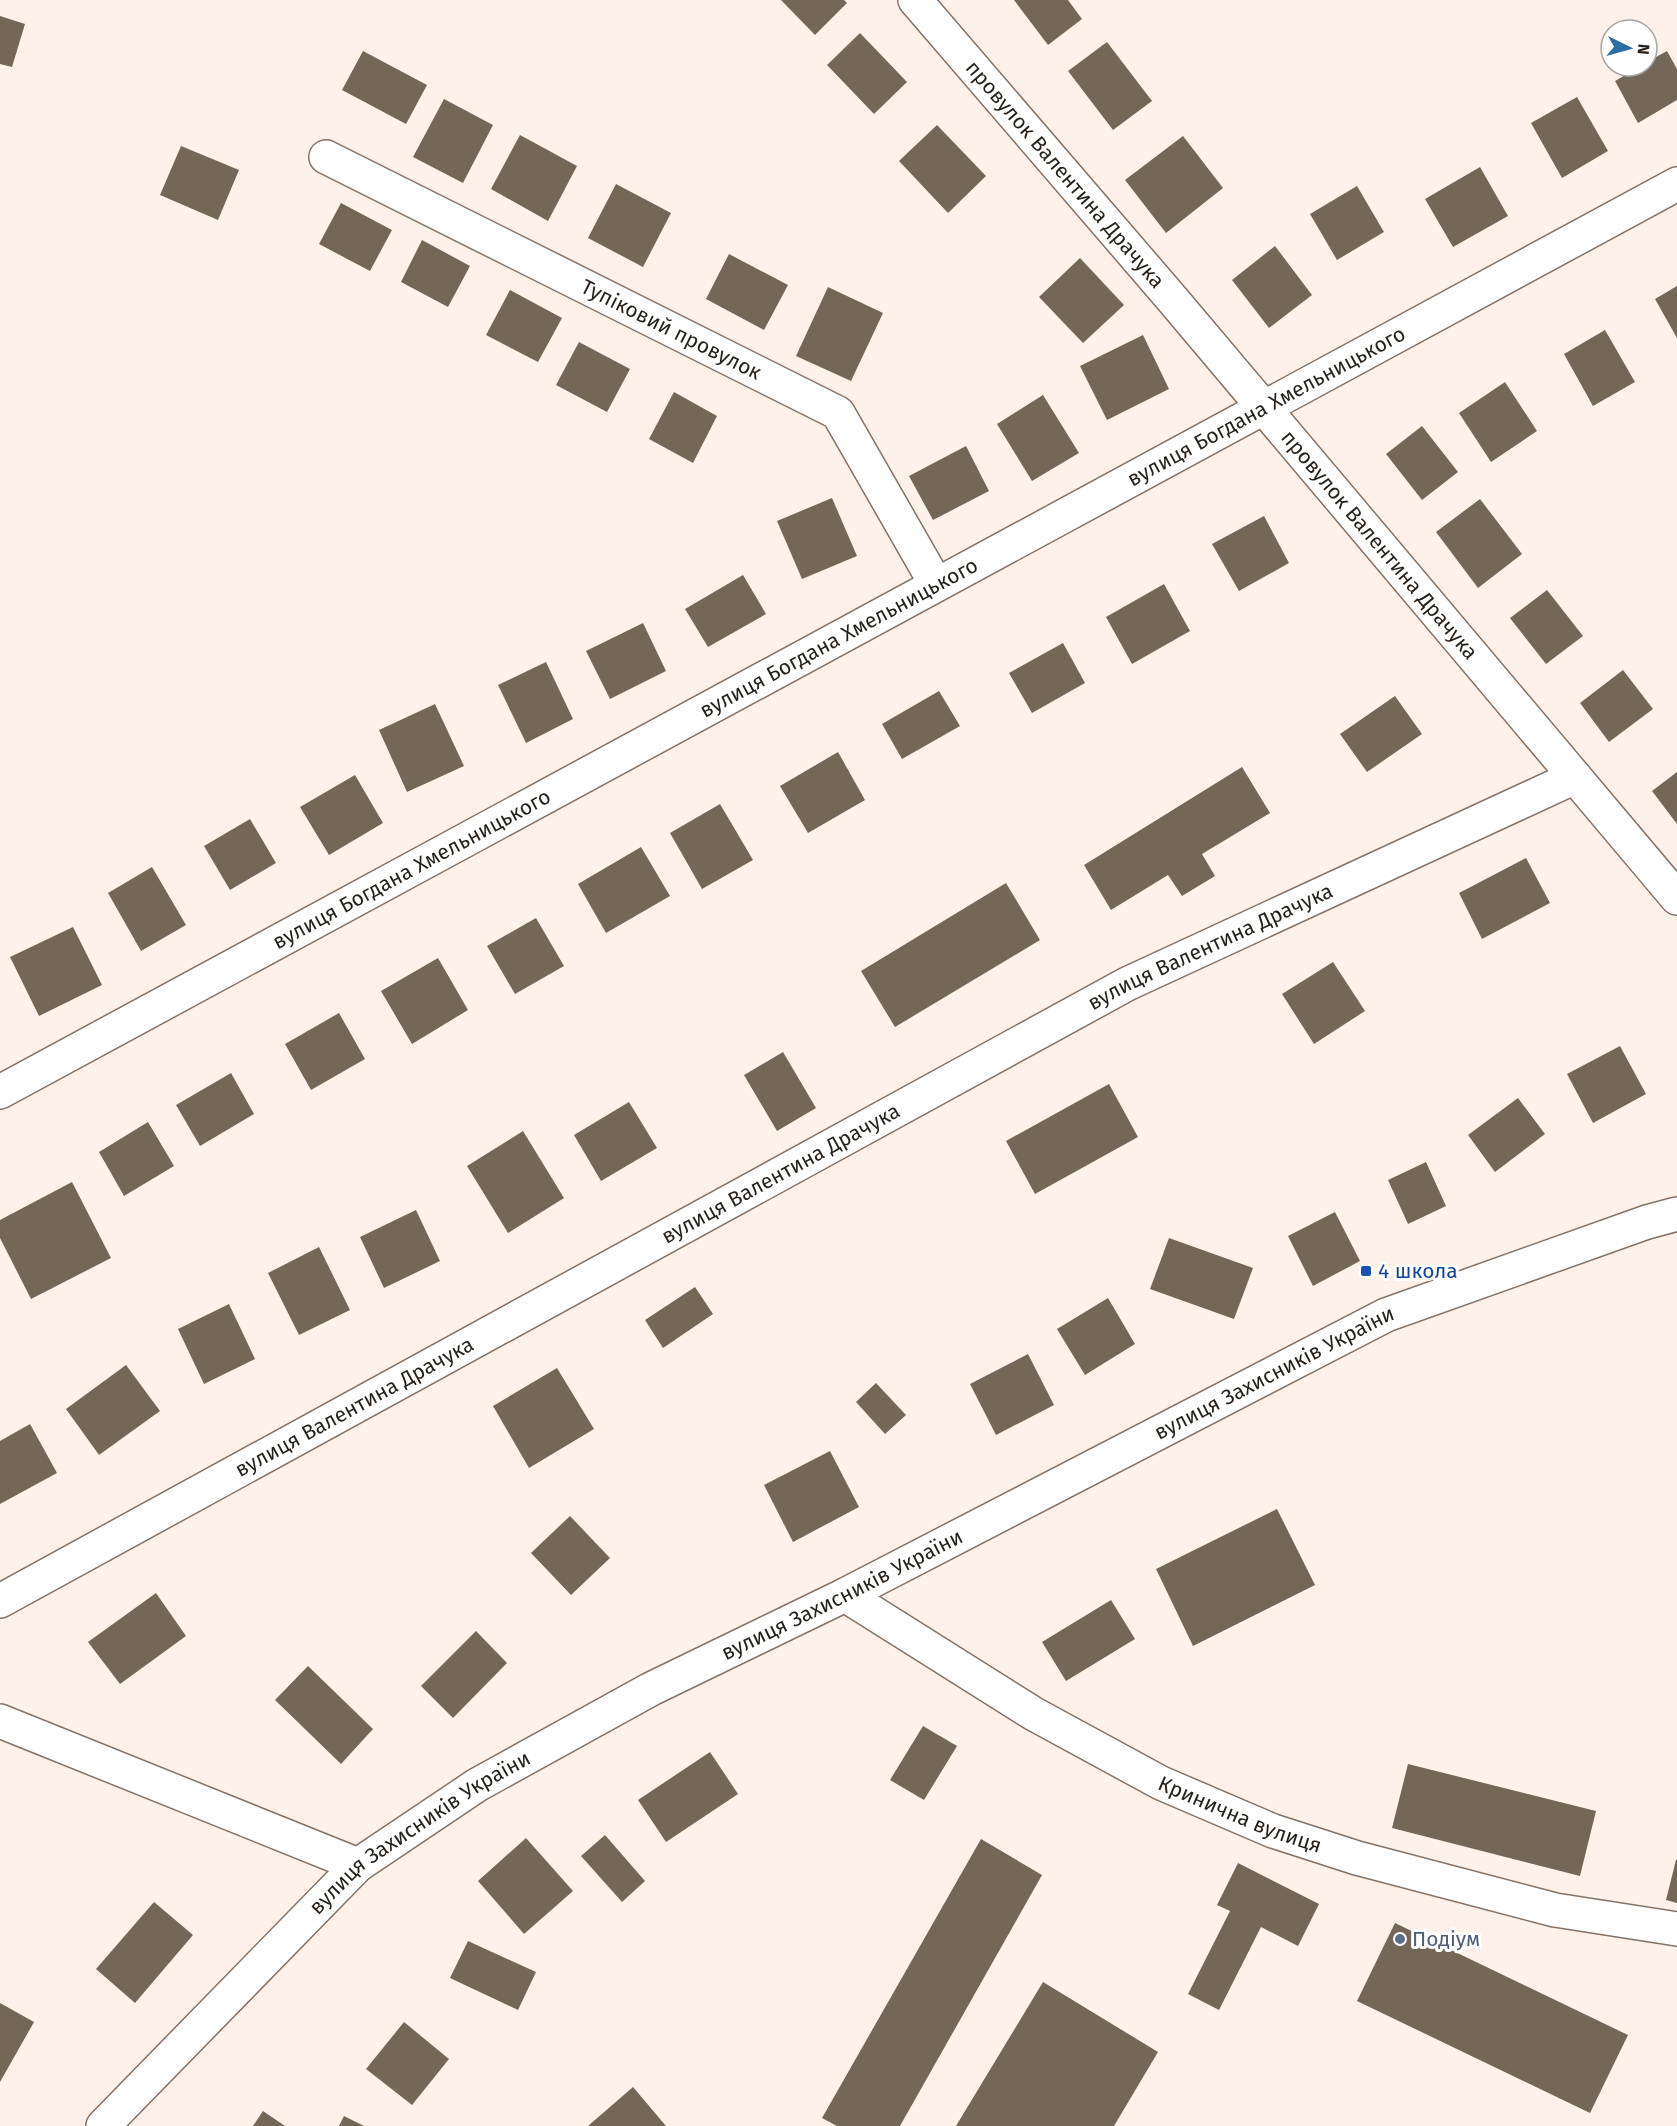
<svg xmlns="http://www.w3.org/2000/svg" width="1677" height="2126" font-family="'Fira Sans',sans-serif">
  <rect width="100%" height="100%" fill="#fef1e9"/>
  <g fill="#756758">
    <path d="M781,0H844L847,3L815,35Z"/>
    <path d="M1014,0H1068L1082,19L1048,45Z"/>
    <path d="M0,16L25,24L12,67L0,64Z"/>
    <path d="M860,33L907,82L874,114L827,65Z"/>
    <path d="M1107,42L1152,101L1113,130L1068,71Z"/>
    <path d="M363,51L427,85L406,124L342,90Z"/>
    <path d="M1667,51L1677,69V100L1638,123L1615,81L1641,66H1647V62Z"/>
    <path d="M1577,97L1608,151L1562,178L1531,123Z"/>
    <path d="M444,99L493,125L463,183L413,157Z"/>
    <path d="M937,125L986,176L948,213L899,161Z"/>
    <path d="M520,135L577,166L548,221L491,189Z"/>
    <path d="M1183,136L1223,188L1166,233L1125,180Z"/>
    <path d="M181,146L239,170L218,220L160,195Z"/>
    <path d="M1480,167L1508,216L1453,247L1425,199Z"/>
    <path d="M616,184L671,213L643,267L588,238Z"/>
    <path d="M1357,186L1384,232L1337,260L1310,214Z"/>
    <path d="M341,203L392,230L370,271L319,244Z"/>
    <path d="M422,240L470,266L448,307L401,282Z"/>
    <path d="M1275,246L1312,295L1269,328L1232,280Z"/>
    <path d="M729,254L788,285L764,330L706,299Z"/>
    <path d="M1080,258L1124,305L1083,343L1039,297Z"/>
    <path d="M1677,286V338L1655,299Z"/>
    <path d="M828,287L883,313L851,381L796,356Z"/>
    <path d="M510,290L562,318L538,362L486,335Z"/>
    <path d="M1605,330L1635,382L1593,406L1564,354Z"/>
    <path d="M1143,335L1169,389L1107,420L1080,366Z"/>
    <path d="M579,342L630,369L607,412L556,385Z"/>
    <path d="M1505,382L1537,431L1491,462L1459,413Z"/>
    <path d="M674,392L717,416L693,463L649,439Z"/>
    <path d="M1043,395L1079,453L1032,481L997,424Z"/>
    <path d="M1422,426L1458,472L1422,500L1386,454Z"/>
    <path d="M966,446L989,491L933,520L909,476Z"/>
    <path d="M832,498L857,556L802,579L777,521Z"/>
    <path d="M1480,499L1522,554L1478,588L1436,532Z"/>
    <path d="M1264,516L1289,563L1239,591L1212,544Z"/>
    <path d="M743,575L766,614L708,647L685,609Z"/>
    <path d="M1164,584L1190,631L1132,664L1106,617Z"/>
    <path d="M1547,590L1583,636L1546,664L1510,618Z"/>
    <path d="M643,623L666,671L610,699L586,651Z"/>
    <path d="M1063,643L1085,683L1032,713L1009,673Z"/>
    <path d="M546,662L573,719L526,743L498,685Z"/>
    <path d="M1623,670L1653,709L1609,742L1580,703Z"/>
    <path d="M939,691L960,726L902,759L882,724Z"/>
    <path d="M1395,696L1422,734L1367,772L1340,734Z"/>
    <path d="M435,704L464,766L407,792L379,730Z"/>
    <path d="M838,752L865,800L808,833L780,786Z"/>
    <path d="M1242,767L1270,813L1202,854L1215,876L1182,896L1168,875L1111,910L1084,865Z"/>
    <path d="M1677,772V824L1652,791Z"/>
    <path d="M355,775L383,823L329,855L300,807Z"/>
    <path d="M720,804L753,860L702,889L670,833Z"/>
    <path d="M250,819L276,863L230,890L204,846Z"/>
    <path d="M641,847L670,896L606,933L578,884Z"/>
    <path d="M1526,858L1550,903L1482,939L1459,893Z"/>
    <path d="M152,867L186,925L141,951L108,893Z"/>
    <path d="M1006,883L1040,940L895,1027L861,971Z"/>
    <path d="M536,918L564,966L515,994L487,946Z"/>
    <path d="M73,927L102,985L39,1016L10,957Z"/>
    <path d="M438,958L468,1010L412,1044L381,991Z"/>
    <path d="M1333,962L1365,1011L1314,1044L1282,994Z"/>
    <path d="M339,1013L365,1059L311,1090L285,1044Z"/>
    <path d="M1620,1046L1646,1094L1593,1123L1567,1074Z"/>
    <path d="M783,1052L816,1108L777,1131L744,1075Z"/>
    <path d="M231,1073L254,1114L200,1146L176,1105Z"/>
    <path d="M1109,1084L1138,1137L1035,1194L1006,1141Z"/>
    <path d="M1518,1098L1545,1134L1495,1172L1468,1135Z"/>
    <path d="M629,1102L657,1148L601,1181L574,1135Z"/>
    <path d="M148,1122L174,1166L124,1196L99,1152Z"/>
    <path d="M523,1131L564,1198L508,1233L467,1166Z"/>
    <path d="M1426,1162L1446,1206L1408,1224L1388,1180Z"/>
    <path d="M72,1182L111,1258L31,1299L0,1238V1220Z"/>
    <path d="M416,1210L440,1261L384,1288L360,1237Z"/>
    <path d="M1335,1212L1360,1261L1313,1286L1288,1236Z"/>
    <path d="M1169,1238L1253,1268L1234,1319L1150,1289Z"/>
    <path d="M319,1247L350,1310L299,1335L268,1273Z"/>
    <path d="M695,1287L713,1314L663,1348L645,1320Z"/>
    <path d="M1108,1298L1135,1344L1085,1375L1057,1329Z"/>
    <path d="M229,1304L255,1359L204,1384L178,1329Z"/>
    <path d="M1028,1354L1054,1405L996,1435L970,1384Z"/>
    <path d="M126,1365L160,1411L99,1455L66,1409Z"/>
    <path d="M557,1368L594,1429L529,1468L493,1406Z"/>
    <path d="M876,1383L906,1415L885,1434L856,1402Z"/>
    <path d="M30,1424L57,1473L0,1504V1441Z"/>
    <path d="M830,1451L859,1507L793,1542L764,1485Z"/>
    <path d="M1277,1509L1315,1585L1193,1646L1156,1569Z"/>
    <path d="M570,1516L610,1558L571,1595L531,1553Z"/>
    <path d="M156,1593L186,1636L120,1684L88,1642Z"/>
    <path d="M1111,1600L1135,1639L1066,1681L1042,1642Z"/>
    <path d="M476,1631L507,1663L453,1718L421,1686Z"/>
    <path d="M308,1666L373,1729L341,1764L275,1700Z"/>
    <path d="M923,1726L957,1746L924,1800L890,1780Z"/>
    <path d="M710,1752L738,1794L666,1842L638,1800Z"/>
    <path d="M1408,1764L1596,1811L1580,1876L1392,1828Z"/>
    <path d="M605,1835L645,1881L622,1902L581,1856Z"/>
    <path d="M526,1838L573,1891L524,1934L478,1881Z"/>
    <path d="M981,1839L1042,1875L900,2126H837L822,2118Z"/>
    <path d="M1676,1860H1677V1903L1666,1900Z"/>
    <path d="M1238,1863L1319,1904L1298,1946L1261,1927L1219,2010L1188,1994L1230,1911L1217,1905Z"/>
    <path d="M154,1902L193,1935L135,2003L96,1969Z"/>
    <path d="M1395,1923L1628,2035L1590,2113L1357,2001Z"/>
    <path d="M468,1941L536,1972L518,2010L450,1978Z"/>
    <path d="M1043,1982L1158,2052L1114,2126H956Z"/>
    <path d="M0,2003L34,2022L0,2082Z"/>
    <path d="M404,2022L449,2059L412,2105L366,2069Z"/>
    <path d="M633,2087L666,2126H588Z"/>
    <path d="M263,2111L285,2126H253Z"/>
    <path d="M344,2116L364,2126H339Z"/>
  </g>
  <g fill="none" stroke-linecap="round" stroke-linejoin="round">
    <defs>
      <g id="minor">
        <path id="s1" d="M915,0L1173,300L1677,898"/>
        <path id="s2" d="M326,157L838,413L936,584"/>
        <path id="s3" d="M0,1092L1677,184"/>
        <path id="s4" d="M845,1595L1034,1714L1161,1783L1273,1831L1357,1858L1555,1910L1677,1929"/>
        <path id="s5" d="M0,1601L1127,984L1575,777"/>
        <path d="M0,1721L358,1865"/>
      </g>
      <g id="secondary">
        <path id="s6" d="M103,2126L358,1865L477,1785L651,1689L845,1595L1386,1315L1647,1222L1677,1214"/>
      </g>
    </defs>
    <use href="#minor" stroke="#847266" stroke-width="36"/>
    <use href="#secondary" stroke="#847266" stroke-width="36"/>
    <use href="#minor" stroke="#fff" stroke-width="33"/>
    <use href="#secondary" stroke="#fff" stroke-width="33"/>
  </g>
  <rect fill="#1a4fb4" stroke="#fff" stroke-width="2" x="1360" y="1265" width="12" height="12" rx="3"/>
  <circle fill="#5c6f8a" stroke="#fff" stroke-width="2" cx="1400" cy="1939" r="6"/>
  <g text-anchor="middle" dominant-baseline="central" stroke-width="6" stroke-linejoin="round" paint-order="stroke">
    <g font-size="21" fill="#261f1a" stroke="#fff">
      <text stroke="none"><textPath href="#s1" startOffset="230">провулок Валентина Драчука</textPath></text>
      <text stroke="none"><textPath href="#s2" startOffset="386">Тупіковий провулок</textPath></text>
      <text stroke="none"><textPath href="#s3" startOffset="1440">вулиця Богдана Хмельницького</textPath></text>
      <text stroke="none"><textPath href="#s1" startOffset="716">провулок Валентина Драчука</textPath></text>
      <text stroke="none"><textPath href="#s3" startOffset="954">вулиця Богдана Хмельницького</textPath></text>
      <text stroke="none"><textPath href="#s3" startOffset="468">вулиця Богдана Хмельницького</textPath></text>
      <text stroke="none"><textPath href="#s5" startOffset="1376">вулиця Валентина Драчука</textPath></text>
      <text stroke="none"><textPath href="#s5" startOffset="890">вулиця Валентина Драчука</textPath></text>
      <text stroke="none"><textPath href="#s6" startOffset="1406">вулиця Захисників України</textPath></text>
      <text stroke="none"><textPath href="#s5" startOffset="404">вулиця Валентина Драчука</textPath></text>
      <text stroke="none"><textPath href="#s6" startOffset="920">вулиця Захисників України</textPath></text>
      <text stroke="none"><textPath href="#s4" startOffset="453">Кринична вулиця</textPath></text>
      <text stroke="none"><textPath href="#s6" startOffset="434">вулиця Захисників України</textPath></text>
    </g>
    <g font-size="21" fill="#164399" stroke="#fff" text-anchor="start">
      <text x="1378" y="1271">4 школа</text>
    </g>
    <g font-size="21" fill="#4e5e75" stroke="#fff" text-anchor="start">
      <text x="1412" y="1939">Подіум</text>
    </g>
  </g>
  <g transform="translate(1629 48) rotate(95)"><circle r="28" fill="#ffffff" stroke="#a8a5a3" stroke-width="1.5"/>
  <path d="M0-4.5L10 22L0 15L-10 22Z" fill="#2c6da3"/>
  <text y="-9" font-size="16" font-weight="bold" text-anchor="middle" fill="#261f1a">N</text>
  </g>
</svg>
